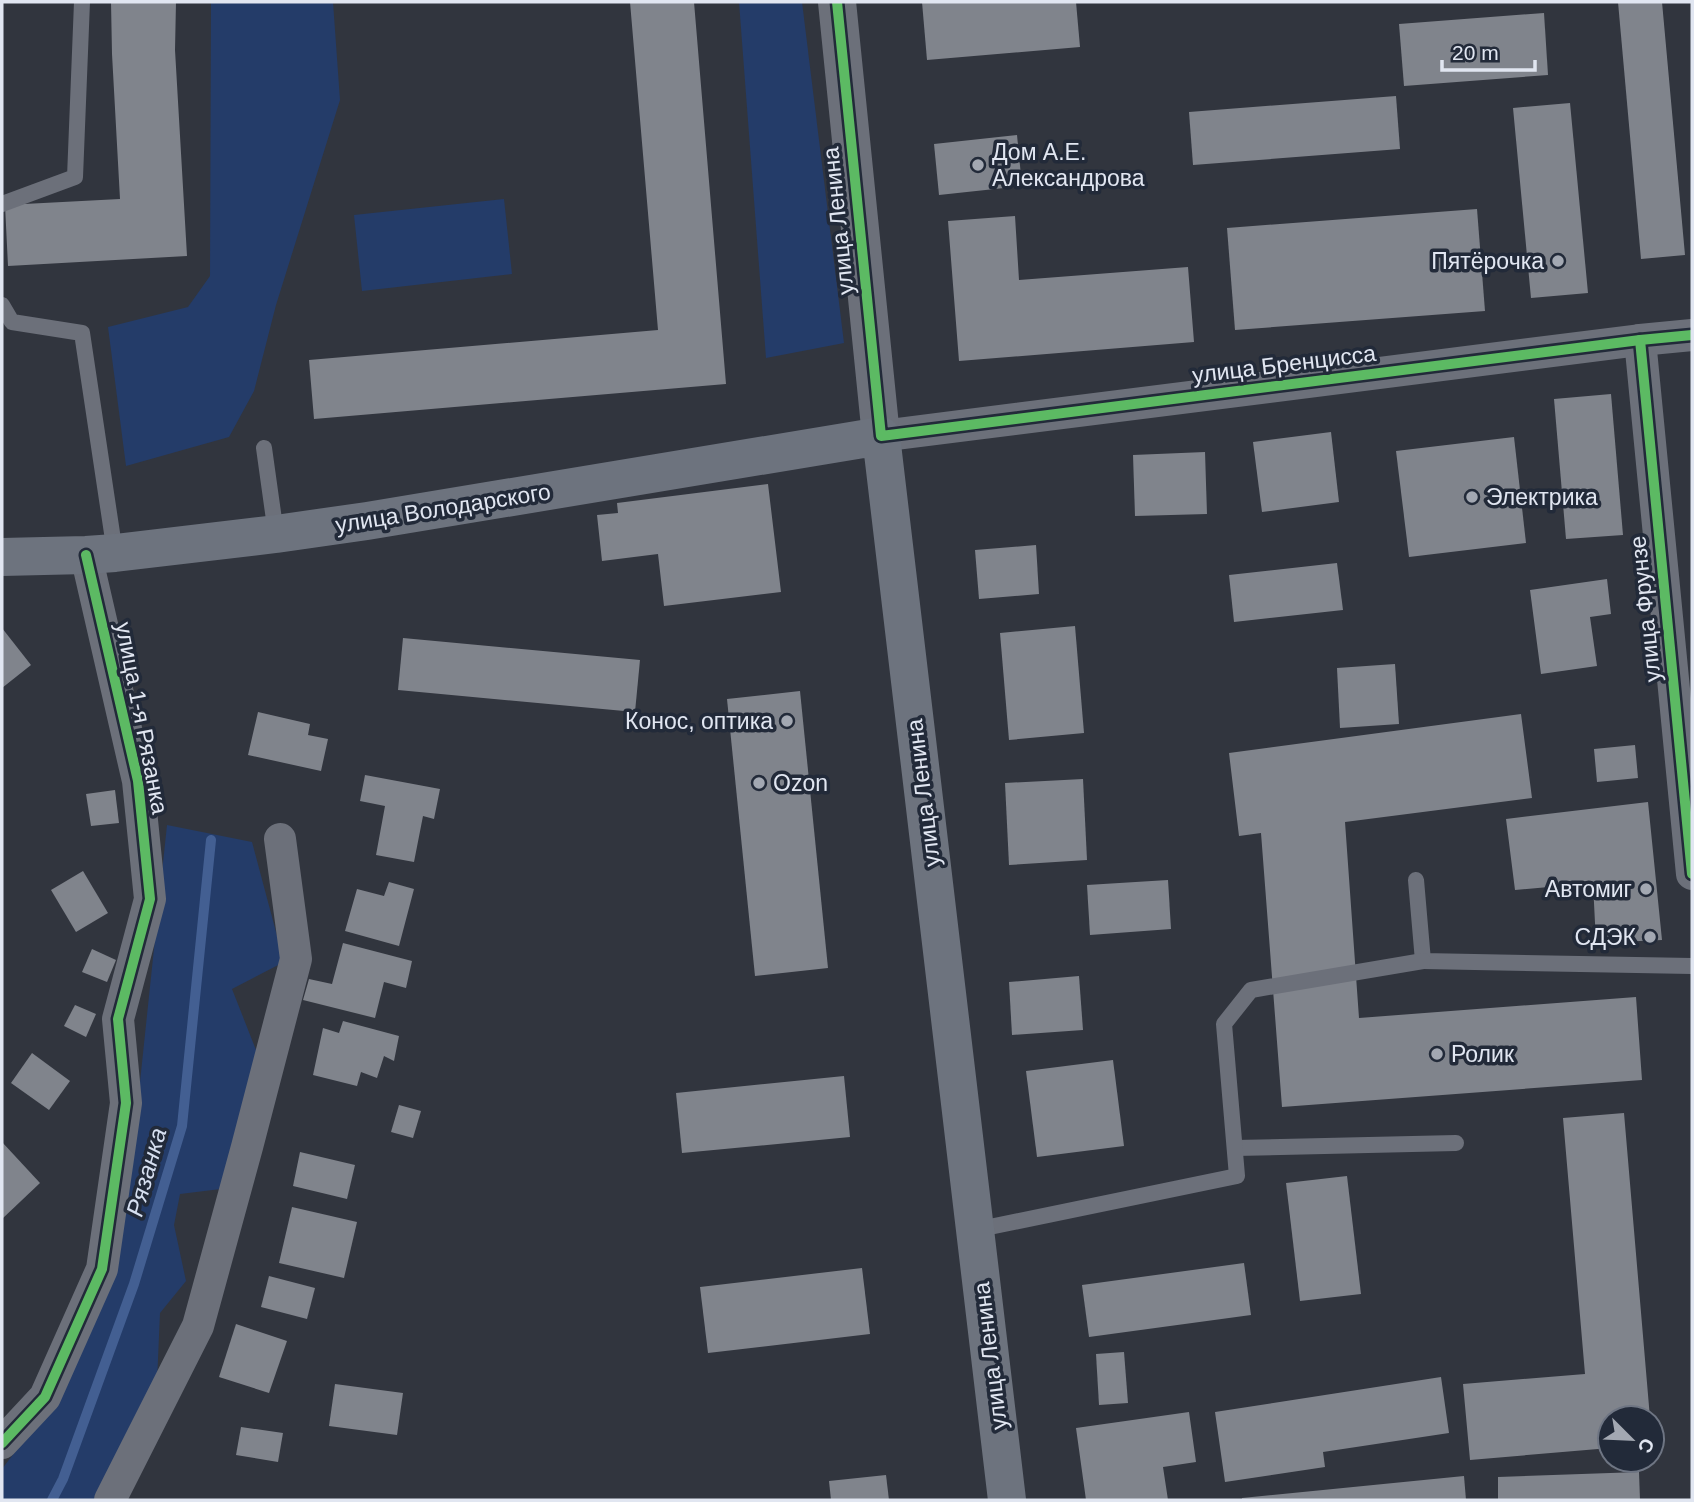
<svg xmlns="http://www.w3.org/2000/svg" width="1694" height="1502" font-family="Arial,sans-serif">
  <rect width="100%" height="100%" fill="#31353e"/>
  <g fill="#243c69">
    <path d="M211,2H333L340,100L276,305L254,391L229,437L126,466L108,327L188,307L210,276Z"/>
    <path d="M739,2H802L844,343L766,358Z"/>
    <path d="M504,199L512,274L362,291L354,215Z"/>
    <path d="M167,825L252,842L284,962L232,989L258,1055L229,1188L180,1194L174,1225L186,1281L160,1313L157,1382L111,1500H2V1469L50,1406L134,1139Z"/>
  </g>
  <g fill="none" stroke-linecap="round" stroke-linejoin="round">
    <path stroke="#435f92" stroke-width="10" d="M52,1500L63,1479L134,1284L182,1126L211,840"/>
  </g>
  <g fill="#80848c">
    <path d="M111,2H176L175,50L187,256L8,266L5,205L120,199L112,54Z"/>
    <path d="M630,2H694L726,384L314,419L309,360L658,330Z"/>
    <path d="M922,2H1076L1080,47L927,60Z"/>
    <path d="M1618,2H1662L1685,255L1641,259Z"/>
    <path d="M1544,13L1548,75L1404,86L1399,24Z"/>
    <path d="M1396,96L1400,149L1193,165L1189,112Z"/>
    <path d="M1570,103L1588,293L1531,298L1513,108Z"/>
    <path d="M1017,135L1022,186L939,195L934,144Z"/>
    <path d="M1477,209L1485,311L1235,330L1227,228Z"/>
    <path d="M1015,216L1019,280L1188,267L1194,342L959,361L948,221Z"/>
    <path d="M1611,394L1623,535L1566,539L1554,399Z"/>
    <path d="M1331,432L1339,502L1262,512L1253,442Z"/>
    <path d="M1514,437L1526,543L1409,557L1396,451Z"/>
    <path d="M1205,452L1207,514L1135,516L1133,455Z"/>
    <path d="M768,484L781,592L664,606L658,554L602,561L597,515L618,513L617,503Z"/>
    <path d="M1036,545L1039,594L979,599L975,550Z"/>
    <path d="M1337,563L1343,610L1234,622L1229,575Z"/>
    <path d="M1607,579L1611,614L1590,617L1597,666L1541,674L1530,590Z"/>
    <path d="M1075,626L1084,733L1009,740L1000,633Z"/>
    <path d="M2,628L31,665L2,688Z"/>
    <path d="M403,638L640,660L635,712L398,690Z"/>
    <path d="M1395,664L1399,724L1340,728L1337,668Z"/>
    <path d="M800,691L828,968L755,976L727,699Z"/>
    <path d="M258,712L310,724L308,735L328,739L321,771L248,755Z"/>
    <path d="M1521,714L1532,798L1345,822L1359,1018L1636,997L1642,1080L1282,1107L1261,833L1239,836L1229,753Z"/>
    <path d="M1635,745L1638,778L1597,782L1594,749Z"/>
    <path d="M365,775L440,789L434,819L423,816L414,862L376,855L385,806L360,801Z"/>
    <path d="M1083,779L1087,860L1009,865L1005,783Z"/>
    <path d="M115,790L119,823L91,826L86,794Z"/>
    <path d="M1648,802L1662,940L1596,943L1593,883L1515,890L1506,819Z"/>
    <path d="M83,871L108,913L76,932L51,890Z"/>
    <path d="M1168,880L1171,929L1090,935L1087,885Z"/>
    <path d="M389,882L414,889L399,946L345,931L357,889L384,896Z"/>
    <path d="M343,943L412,961L406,988L384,982L375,1018L303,1000L309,979L332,984Z"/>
    <path d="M92,949L116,960L107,982L82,972Z"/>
    <path d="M1079,976L1083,1030L1012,1035L1009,982Z"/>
    <path d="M75,1005L96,1014L86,1037L64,1026Z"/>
    <path d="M343,1021L399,1036L394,1061L384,1056L377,1078L361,1072L357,1086L313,1075L323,1028L339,1033Z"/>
    <path d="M32,1053L70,1081L49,1110L11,1083Z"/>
    <path d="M1113,1060L1124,1146L1037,1157L1026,1071Z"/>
    <path d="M844,1076L850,1137L682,1153L676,1093Z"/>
    <path d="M399,1105L421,1111L413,1138L391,1132Z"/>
    <path d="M1624,1113L1650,1418H1610V1448L1470,1460L1463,1384L1585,1374L1563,1118Z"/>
    <path d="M2,1142L40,1183L2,1219Z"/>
    <path d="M300,1152L355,1165L347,1199L293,1186Z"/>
    <path d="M1347,1176L1361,1294L1300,1301L1286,1183Z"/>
    <path d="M292,1207L357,1222L344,1278L279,1263Z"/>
    <path d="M1244,1263L1251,1315L1089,1337L1082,1285Z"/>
    <path d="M862,1268L870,1334L708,1353L700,1287Z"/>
    <path d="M269,1276L315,1288L307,1319L261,1307Z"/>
    <path d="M236,1324L287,1341L269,1393L219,1377Z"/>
    <path d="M1124,1352L1128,1403L1099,1405L1096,1354Z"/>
    <path d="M1441,1377L1449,1433L1323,1452L1325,1467L1225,1482L1215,1412Z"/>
    <path d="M335,1384L403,1393L397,1435L329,1426Z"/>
    <path d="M1189,1412L1196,1462L1163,1467L1168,1500H1086L1076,1428Z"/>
    <path d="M241,1427L283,1433L278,1462L236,1455Z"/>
    <path d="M1639,1472L1640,1500H1498V1477Z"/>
    <path d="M886,1475L889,1500H831L829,1481Z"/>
    <path d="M1464,1476L1466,1500H1242V1498Z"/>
  </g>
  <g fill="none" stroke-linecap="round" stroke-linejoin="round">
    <g stroke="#6c707a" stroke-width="16">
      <path d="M2,204L75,177L82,2"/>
      <path d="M2,305L12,322L82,333L115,553"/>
      <path d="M264,448L276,534"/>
      <path d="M1416,880L1423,961L1692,966"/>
      <path d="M1235,1148L1456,1143"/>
      <path d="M975,1230L1237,1176L1224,1024L1251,990L1423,961"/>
    </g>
    <g stroke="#6c707a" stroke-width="32">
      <path d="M1640,340L1692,874"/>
      <path d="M881,436L1640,340L1692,335"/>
      <path d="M2,1443L45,1397L102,1269L126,1103L118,1019L150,899L138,781L86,555"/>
      <path d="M110,1500L198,1326L247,1147L296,959L280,839"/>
    </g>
    <path stroke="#6c707a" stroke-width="38" d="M837,2L881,436"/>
    <path stroke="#6d737e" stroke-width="38" d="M2,557L86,555L115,553L276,534L367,521L881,436L1007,1500"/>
    <defs>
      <g id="cycleway">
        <path d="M837,2L881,436L1640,340L1692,335"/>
        <path d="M1640,340L1692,874"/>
        <path d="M2,1443L45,1397L102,1269L126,1103L118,1019L150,899L138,781L86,555"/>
      </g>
    </defs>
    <use href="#cycleway" stroke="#222a39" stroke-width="15"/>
    <use href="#cycleway" stroke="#5cba63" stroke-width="10"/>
  </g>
  <g fill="#a3a8b2" stroke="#222a39" stroke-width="2.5">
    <circle cx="978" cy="165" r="7"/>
    <circle cx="1558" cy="261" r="7"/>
    <circle cx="1472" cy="497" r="7"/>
    <circle cx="787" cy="721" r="7"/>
    <circle cx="759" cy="783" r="7"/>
    <circle cx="1646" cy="889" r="7"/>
    <circle cx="1650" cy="937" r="7"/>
    <circle cx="1437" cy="1054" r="7"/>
  </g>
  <g text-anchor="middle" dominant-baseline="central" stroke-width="7" stroke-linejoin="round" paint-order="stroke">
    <g font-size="23" fill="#e1e6f1" stroke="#222a39" text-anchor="start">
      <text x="992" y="152">Дом А.Е.<tspan x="992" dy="26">Александрова</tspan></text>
      <text x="1544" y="261" text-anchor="end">Пятёрочка</text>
      <text x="1486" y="497">Электрика</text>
      <text x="773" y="721" text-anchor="end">Конос, оптика</text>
      <text x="773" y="783">Ozon</text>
      <text x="1632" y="889" text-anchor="end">Автомиг</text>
      <text x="1636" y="937" text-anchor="end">СДЭК</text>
      <text x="1451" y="1054">Ролик</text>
    </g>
    <g font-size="23" fill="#e1e6f1" stroke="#222a39">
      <text transform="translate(838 221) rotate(-96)">улица Ленина</text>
      <text transform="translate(1284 364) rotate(-7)">улица Бренцисса</text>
      <text transform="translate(443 508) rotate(-9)">улица Володарского</text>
      <text transform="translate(1645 609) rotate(-96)">улица Фрунзе</text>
      <text transform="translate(142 718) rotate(79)">улица 1-я Рязанка</text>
      <text transform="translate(923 793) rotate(-97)">улица Ленина</text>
      <text transform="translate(990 1356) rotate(-97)">улица Ленина</text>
    </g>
    <g font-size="24" font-style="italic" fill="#d7e0f1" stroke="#222a39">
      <text transform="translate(146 1172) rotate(-74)">Рязанка</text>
    </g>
  </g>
  <rect width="1694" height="1502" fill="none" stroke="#e1e6f1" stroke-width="7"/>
  <g transform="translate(1631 1439) rotate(114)"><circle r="33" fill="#222a39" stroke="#6e7583" stroke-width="2"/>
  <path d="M0-5L12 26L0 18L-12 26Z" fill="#a3a8b2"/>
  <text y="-10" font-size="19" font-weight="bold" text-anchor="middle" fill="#e1e6f1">С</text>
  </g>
  <path d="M1442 60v10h93v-10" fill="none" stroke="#e1e6f1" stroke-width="3.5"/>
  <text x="1452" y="60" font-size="21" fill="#e1e6f1" stroke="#222a39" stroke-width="5" paint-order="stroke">20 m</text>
</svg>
